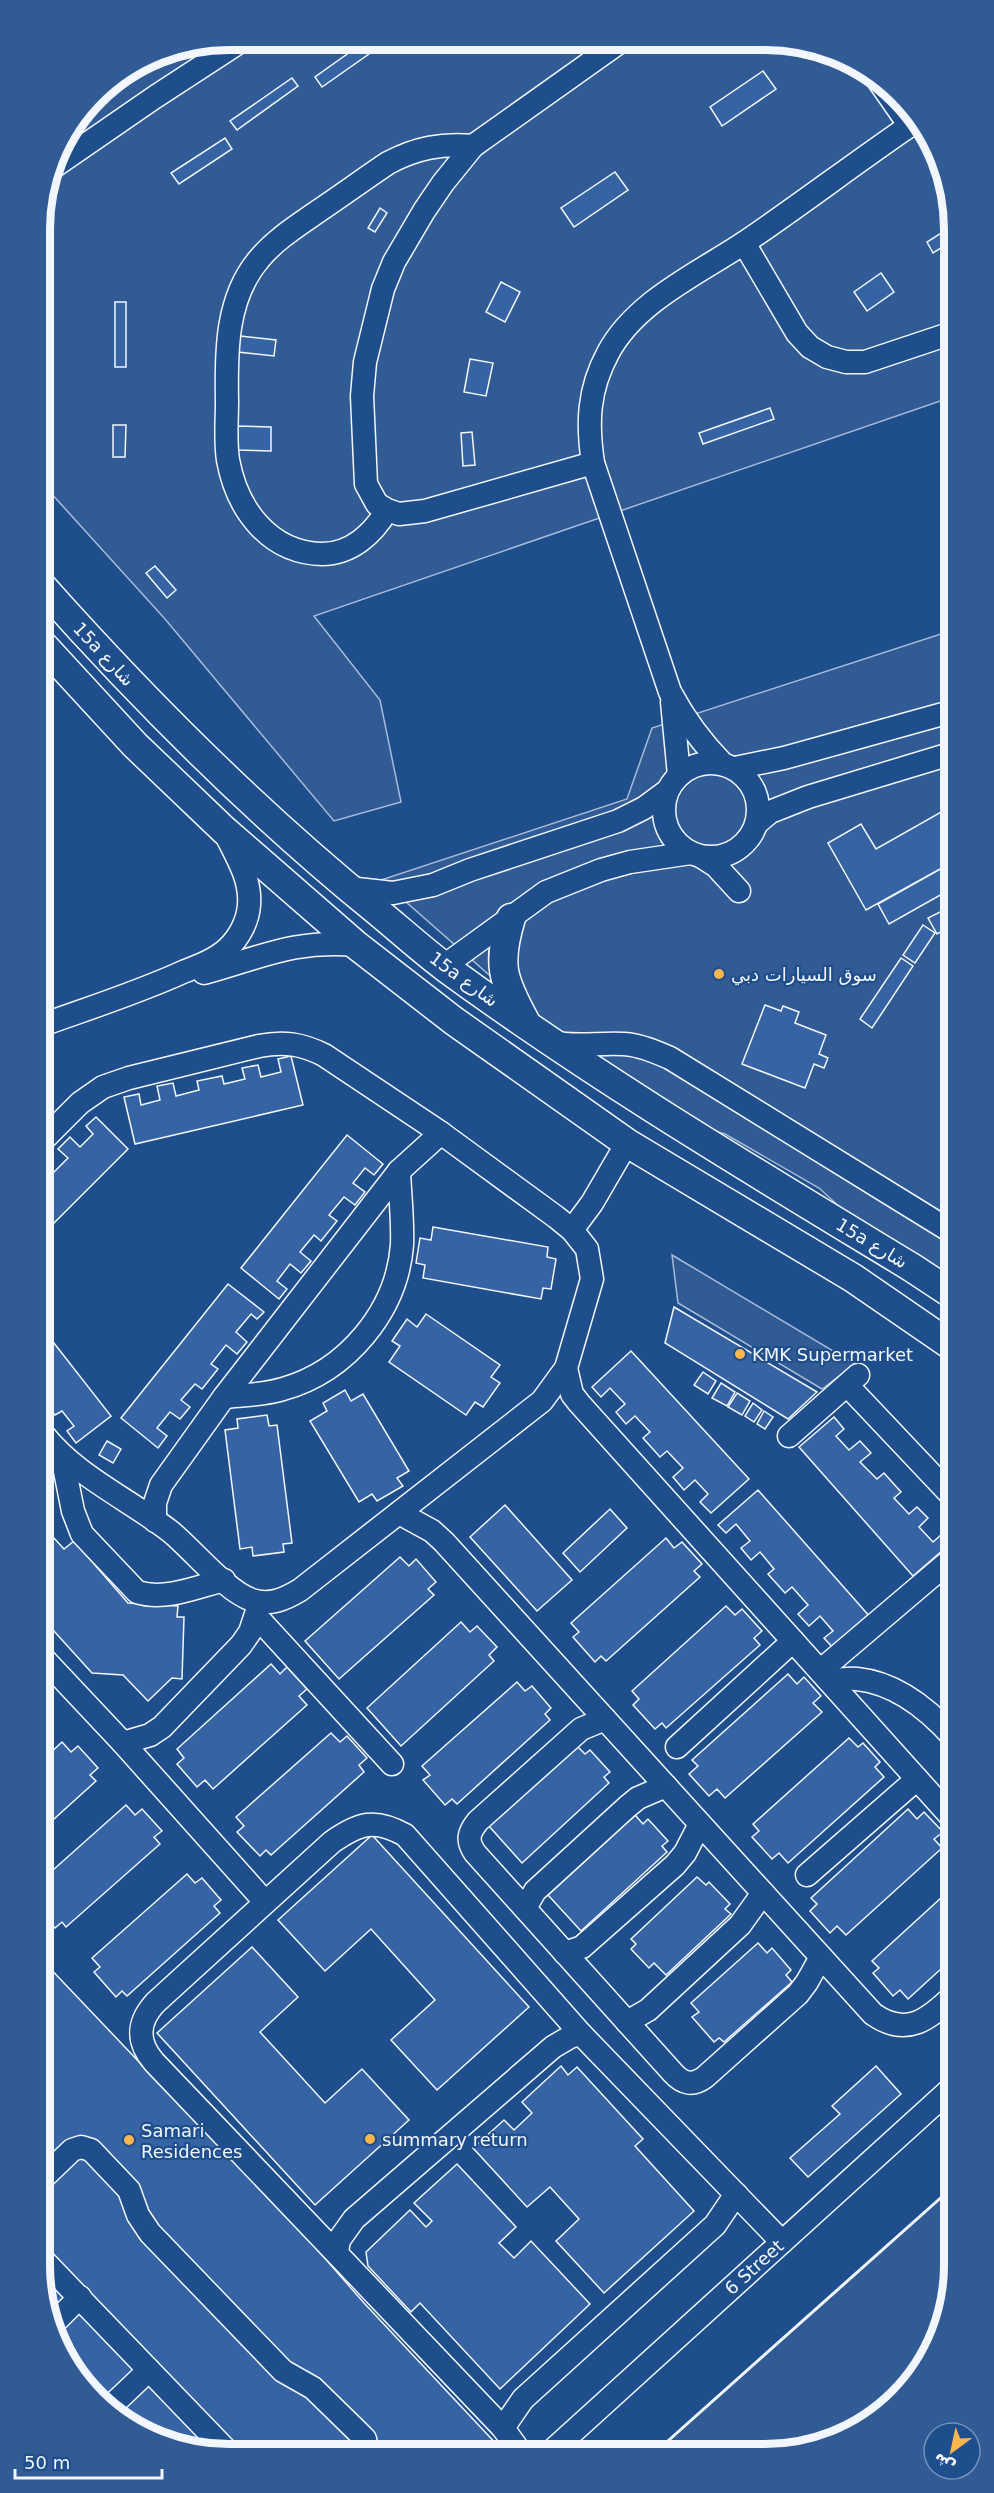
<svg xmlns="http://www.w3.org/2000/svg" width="994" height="2493" font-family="'DejaVu Sans','Noto Naskh Arabic',sans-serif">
  <rect width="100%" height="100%" fill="#1f4e8c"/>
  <g fill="#305b95" stroke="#a8bbd7" stroke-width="1.5">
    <path d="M229,39L802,43L891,86L929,133L949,180V398L314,616L380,700L401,802L334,821L165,619L40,481L39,216L58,145L103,86L156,53Z"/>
    <path d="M950,631L952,1270L945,1280L855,1221L819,1188L725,1134L689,1124L595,1068L381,880L627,799L652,728Z"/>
    <path d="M672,1255L855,1364L822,1389L678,1303Z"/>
    <path d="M954,2186L955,2277L941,2337L908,2389L861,2428L814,2448H660Z"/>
  </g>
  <g fill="#3563a3" stroke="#f2f6ff" stroke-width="1.5">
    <path d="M367,40H370L376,49L322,87L315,77Z"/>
    <path d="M763,71L776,89L722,126L710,107Z"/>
    <path d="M292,78L298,86L237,130L230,121Z"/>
    <path d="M225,138L232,149L179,184L171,173Z"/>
    <path d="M615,172L628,190L574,227L561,208Z"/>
    <path d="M380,208L387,213L375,232L368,228Z"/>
    <path d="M949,228V243L933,253L927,242Z"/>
    <path d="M881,273L894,292L867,311L854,292Z"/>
    <path d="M501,282L520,292L505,322L486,312Z"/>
    <rect x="115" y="302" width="11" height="65"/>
    <path d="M240,336L276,340L274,356L238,352Z"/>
    <path d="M470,359L493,363L486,396L464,392Z"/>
    <path d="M770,408L774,419L703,444L699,433Z"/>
    <path d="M113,425H126L125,457H113Z"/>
    <path d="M235,426L271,427V451L235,450Z"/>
    <path d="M472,432L475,465L463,466L461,433Z"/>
    <path d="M155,566L176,590L167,598L146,573Z"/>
    <path d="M950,807L951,863L866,910L828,843L861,824L876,849Z"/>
    <path d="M951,863V889L889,924L878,904Z"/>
    <path d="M951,906V922L944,910Z"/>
    <path d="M944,910L951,926L937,934L928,918Z"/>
    <path d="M923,925L935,933L915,963L903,955Z"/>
    <path d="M901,958L913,966L872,1028L860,1019Z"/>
    <path d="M765,1005L781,1011L783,1006L799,1012L795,1023L826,1035L819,1054L828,1058L824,1068L814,1064L805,1088L742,1064Z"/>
    <path d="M291,1056L303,1105L135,1144L124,1097L139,1094L141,1105L160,1100L157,1086L173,1083L176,1096L199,1090L197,1081L222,1076L224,1084L245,1079L242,1068L258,1065L261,1077L281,1072L278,1059Z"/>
    <path d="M96,1117L128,1149L42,1235V1170L46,1166L53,1173L68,1158L58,1149L70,1137L80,1147L93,1134L86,1126Z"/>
    <path d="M347,1135L383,1164L374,1175L365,1168L353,1183L365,1192L355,1205L344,1197L329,1215L337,1221L321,1241L314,1235L300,1252L311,1261L301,1273L290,1264L277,1281L287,1289L279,1299L241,1268Z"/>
    <path d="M433,1227L548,1247L547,1257L556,1259L551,1289L543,1288L541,1299L423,1278L425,1265L416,1263L420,1238L431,1240Z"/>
    <path d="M228,1284L264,1312L257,1319L251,1314L236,1332L247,1342L237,1354L226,1345L211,1364L218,1369L202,1389L195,1384L181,1400L190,1407L180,1419L170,1412L157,1428L167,1436L158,1448L121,1418Z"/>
    <path d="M674,1307L817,1392L788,1419L665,1343Z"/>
    <path d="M426,1314L500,1365L491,1377L500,1383L483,1407L475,1402L466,1415L389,1362L400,1346L392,1341L407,1319L417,1327Z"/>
    <path d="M43,1329L111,1416L76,1443L67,1431L74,1426L62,1411L55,1415L45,1403L49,1400L43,1391Z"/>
    <path d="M631,1351L749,1479L711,1513L700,1502L708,1494L695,1480L684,1490L673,1477L683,1468L667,1451L660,1457L643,1438L650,1432L635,1416L626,1424L616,1412L625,1404L610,1388L601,1397L592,1387Z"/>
    <path d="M703,1372L716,1381L708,1394L694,1385Z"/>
    <path d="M721,1383L735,1392L727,1406L712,1398Z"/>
    <path d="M345,1390L351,1401L363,1394L409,1471L397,1478L403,1486L377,1501L372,1494L359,1502L310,1421L327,1411L323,1403Z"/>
    <path d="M737,1393L750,1401L742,1415L728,1407Z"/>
    <path d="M753,1403L762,1410L754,1422L745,1416Z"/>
    <path d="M764,1411L773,1417L765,1429L757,1424Z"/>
    <path d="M267,1415L269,1426L277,1425L292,1543L283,1544L284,1552L253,1556L252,1547L240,1549L225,1430L238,1428L237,1419Z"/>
    <path d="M834,1417L844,1429L836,1436L849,1450L860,1441L871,1453L860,1462L877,1479L884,1473L901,1492L894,1498L909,1514L917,1507L928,1518L919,1527L933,1542L942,1534L951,1543L913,1576L799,1447Z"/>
    <path d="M107,1441L121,1449L113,1463L99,1455Z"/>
    <path d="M758,1490L871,1618L835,1650L824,1638L833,1631L820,1616L809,1626L798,1614L808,1605L792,1587L785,1593L768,1574L774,1569L760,1552L751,1560L741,1548L750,1541L736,1524L726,1533L718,1525Z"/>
    <path d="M505,1505L572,1580L537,1611L470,1537Z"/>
    <path d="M610,1509L627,1528L580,1572L563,1553Z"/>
    <path d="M43,1526L64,1549L74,1541L128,1603L178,1606L177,1617H184L182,1679L172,1678L148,1701L123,1675L92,1673L43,1619Z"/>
    <path d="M666,1538L674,1548L682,1542L702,1564L694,1571L700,1577L606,1661L601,1656L595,1662L573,1637L579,1632L571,1623Z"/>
    <path d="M400,1557L409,1566L416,1559L436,1582L428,1589L434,1595L339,1679L305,1641Z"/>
    <path d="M726,1606L735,1615L742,1609L762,1631L754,1638L760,1645L666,1728L662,1723L655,1729L633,1705L639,1699L632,1691Z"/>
    <path d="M461,1622L470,1632L477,1626L497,1647L489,1655L494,1661L401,1746L367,1708Z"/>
    <path d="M953,1661V1696L942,1684L950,1678L943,1670Z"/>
    <path d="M271,1664L280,1674L287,1667L307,1689L299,1696L307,1705L213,1789L205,1780L197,1787L177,1764L184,1758L177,1749Z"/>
    <path d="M788,1674L797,1684L804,1677L821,1696L813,1703L822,1712L725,1798L717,1789L709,1796L689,1774L698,1766L692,1760Z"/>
    <path d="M517,1682L525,1691L532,1686L551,1708L545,1714L550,1720L457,1804L452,1799L445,1805L423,1780L430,1775L422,1766Z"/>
    <path d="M331,1733L340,1742L347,1736L367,1758L359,1765L364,1772L271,1855L266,1850L260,1856L237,1832L244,1826L236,1817Z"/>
    <path d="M849,1738L858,1747L863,1743L880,1762L875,1767L884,1777L788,1863L779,1853L772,1859L752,1837L759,1831L753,1824Z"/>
    <path d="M62,1742L71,1752L78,1746L98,1768L90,1775L96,1781L44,1828V1759Z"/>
    <path d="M576,1745L585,1754L590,1750L610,1772L604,1777L609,1783L522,1863L488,1825Z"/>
    <path d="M126,1805L135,1815L142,1809L162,1831L154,1837L160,1844L66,1927L62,1922L55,1928L44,1916V1878Z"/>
    <path d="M908,1809L917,1819L924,1812L943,1832L934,1839L942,1848L846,1935L837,1926L830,1933L810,1911L817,1904L811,1898Z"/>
    <path d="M635,1815L643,1824L648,1819L668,1841L662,1846L667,1852L581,1931L548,1895Z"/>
    <path d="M372,1835L529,2007L437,2090L391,2040L435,2000L371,1929L325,1971L278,1920Z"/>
    <path d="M187,1874L195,1883L202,1878L221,1900L214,1906L220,1913L127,1996L122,1991L116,1997L94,1972L100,1967L92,1958Z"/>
    <path d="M697,1877L706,1885L709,1882L730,1904L725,1909L731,1914L666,1975L654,1963L649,1968L631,1949L636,1944L631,1939Z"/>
    <path d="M953,1887L954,1957L908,1999L900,1990L893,1996L873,1973L879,1968L872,1961Z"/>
    <path d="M758,1943L767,1953L772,1948L791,1970L786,1975L792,1982L724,2042L719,2038L714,2042L692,2017L699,2012L691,2003Z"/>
    <path d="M252,1947L298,1997L260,2032L325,2103L362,2069L409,2120L315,2205L157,2033Z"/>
    <path d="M44,1962L316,2248L364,2303L501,2449L192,2450L144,2434L95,2399L45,2313Z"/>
    <path d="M561,2066L568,2075L577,2067L643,2139L635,2146L694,2211L604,2293L556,2241L579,2219L550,2187L527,2207L473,2148L504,2120L514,2130L532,2113L522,2102Z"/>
    <path d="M876,2066L901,2094L808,2177L790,2158L840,2114L832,2106Z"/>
    <path d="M457,2164L516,2227L499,2243L514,2258L531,2241L590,2304L500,2389L420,2303L411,2312L368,2266L366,2252L410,2210L426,2227L432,2221L414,2203Z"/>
  </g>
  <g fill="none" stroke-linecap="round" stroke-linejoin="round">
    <defs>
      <g id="minor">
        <path d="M878,80L910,126"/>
        <path d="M52,168L155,97L244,39"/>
        <path d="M744,243L797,333L810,347L827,357L846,362H865L949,334"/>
        <path d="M593,463L425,511L399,514L387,510L377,504L366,484L362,396L365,362L383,289L394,262L424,211L443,183L473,146L621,41"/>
        <path d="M387,510C373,534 351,554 322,554C269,553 237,509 228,460C225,441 227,420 227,401C226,351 226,297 260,258C276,239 297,226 317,212C341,196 364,179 388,163C416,148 442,143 473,146"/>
        <path d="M672,702L679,775"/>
        <circle cx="711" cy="810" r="47"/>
        <path d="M723,764C701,742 685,720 670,692L593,463C587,423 588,390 608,353C635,302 697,274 744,243C803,203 859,160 918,120"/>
        <path d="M735,768L784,758L950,712"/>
        <path d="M757,823L770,812L808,797L950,754"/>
        <path d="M702,857L716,866L739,891"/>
        <path d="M348,888L393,893L433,885L470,870L618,821L644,808L667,791"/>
        <path d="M444,966L546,892L601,870L630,862L691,853"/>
        <path d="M204,973C259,958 296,939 356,945"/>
        <path d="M42,1025C89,1008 137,993 183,972C198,966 215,960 227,949C239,938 248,921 249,905C251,880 238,859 227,837"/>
        <path d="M552,1042C577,1048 600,1042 624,1044C640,1045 656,1052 670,1058L952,1232"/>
        <path d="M42,1141L80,1103L103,1087L129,1078L259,1046C284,1041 302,1044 324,1055L441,1133L556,1217L572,1230L587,1249L592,1279L566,1368L542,1401L300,1590C285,1599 270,1606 252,1600C226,1591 194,1551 171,1532C129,1499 77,1477 43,1434"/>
        <path d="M572,1230L592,1203L627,1143"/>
        <path d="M566,1368L572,1394L579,1403L953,1819"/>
        <path d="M847,1385L952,1496"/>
        <path d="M224,1397C244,1395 264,1395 283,1389C347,1371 397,1311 402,1245C403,1220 400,1196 399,1171"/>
        <path d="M789,1436L858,1375"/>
        <path d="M56,1455L62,1456L73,1511L82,1534L137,1592C165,1601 197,1587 224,1580"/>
        <path d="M399,1513L432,1531L444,1542L873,2014C907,2038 929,2019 954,1995"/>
        <path d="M155,1521V1503L161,1485L224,1397L399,1171L441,1133"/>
        <path d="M257,1617L392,1764"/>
        <path d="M44,1659L123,1743L258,1894"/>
        <path d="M820,1671L953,1558"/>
        <path d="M828,1680C838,1680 848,1678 857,1679C896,1683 928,1709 953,1737"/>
        <path d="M605,1719L581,1729L478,1821C469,1832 466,1840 475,1853L673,2073C683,2084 693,2086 705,2077L798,1994L807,1982L821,1957"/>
        <path d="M123,1743L150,1735L162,1727L241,1645L250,1632L260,1602"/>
        <path d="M677,1747L793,1641"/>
        <path d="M807,1875L917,1779"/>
        <path d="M525,1908L535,1891L627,1807L638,1798L666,1786"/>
        <path d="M565,1953L582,1947L675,1865L685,1853L700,1824"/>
        <path d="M627,2022L648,2010L740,1925L763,1893"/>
        <path d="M45,2176L72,2150L81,2147L91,2150L129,2190L138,2215L150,2233L283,2371L313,2388L358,2432L365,2439L367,2450"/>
        <path d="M337,2252L339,2240L354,2219L553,2047L570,2037L581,2034"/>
        <path d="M45,2262L226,2450"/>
        <path d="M52,2325L80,2297"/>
        <path d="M108,2409L149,2370"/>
        <path d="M503,2428L523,2399L715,2225L736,2194"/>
        <path d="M518,2449L503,2428L154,2062C137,2042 137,2023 155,2003L332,1842C359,1823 375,1818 405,1835L581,2034L782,2242"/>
        <path d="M554,2449L954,2086"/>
      </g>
      <g id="major">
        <path d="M40,584C145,702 255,812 377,911C400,930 422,950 446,968C595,1077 753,1171 911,1267L952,1294"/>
        <path d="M41,643L135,745L224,830L356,945L454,1021L627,1143L853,1278L952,1346"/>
        <path d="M511,918C497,964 502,979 525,1021"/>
      </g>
    </defs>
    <use href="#minor" stroke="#f2f6ff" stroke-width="25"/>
    <use href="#major" stroke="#f2f6ff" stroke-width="31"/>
    <use href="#minor" stroke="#1f4e8c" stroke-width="22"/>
    <use href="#major" stroke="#1f4e8c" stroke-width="28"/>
    <path stroke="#f2f6ff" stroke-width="3" d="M660,2448L954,2186"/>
  </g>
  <g fill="#ffb74d" stroke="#1f4e8c" stroke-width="2">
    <circle cx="719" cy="974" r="6"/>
    <circle cx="740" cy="1354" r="6"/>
    <circle cx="370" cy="2139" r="6"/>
    <circle cx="129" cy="2140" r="6"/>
  </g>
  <g text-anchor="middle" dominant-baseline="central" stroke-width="4.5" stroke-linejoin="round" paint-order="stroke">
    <g font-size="18" fill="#f2f6ff" stroke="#1f4e8c">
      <text transform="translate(104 654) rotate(47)">15a شارع</text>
      <text transform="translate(464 979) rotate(36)">15a شارع</text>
      <text transform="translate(872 1243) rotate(31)">15a شارع</text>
      <text transform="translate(754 2267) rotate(-42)">6 Street</text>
    </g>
    <g font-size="18" fill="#f2f6ff" stroke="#1f4e8c" text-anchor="start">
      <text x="731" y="974">سوق السيارات دبي</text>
      <text x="752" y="1354">KMK Supermarket</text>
      <text x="141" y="2130">Samari<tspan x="141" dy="21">Residences</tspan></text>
      <text x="382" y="2139">summary return</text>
    </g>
  </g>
  <path d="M0 0H994V2493H0ZM229 50H765A179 179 0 0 1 944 229V2265A179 179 0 0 1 765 2444H229A179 179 0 0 1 50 2265V229A179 179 0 0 1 229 50Z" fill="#305b95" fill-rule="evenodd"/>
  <path fill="none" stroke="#f2f6ff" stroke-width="8" d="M229 50H765A179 179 0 0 1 944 229V2265A179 179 0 0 1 765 2444H229A179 179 0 0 1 50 2265V229A179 179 0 0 1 229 50Z"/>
  <g transform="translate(952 2451) rotate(213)"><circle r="28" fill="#1f4e8c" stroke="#7391ba" stroke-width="1.5"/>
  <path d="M0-4.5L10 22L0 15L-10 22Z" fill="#ffb74d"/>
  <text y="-9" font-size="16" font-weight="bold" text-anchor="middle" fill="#f2f6ff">ش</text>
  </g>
  <path d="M15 2469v9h147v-9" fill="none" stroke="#f2f6ff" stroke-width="3"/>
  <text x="24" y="2469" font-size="18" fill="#f2f6ff" stroke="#1f4e8c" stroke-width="4.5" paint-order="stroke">50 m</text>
</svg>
